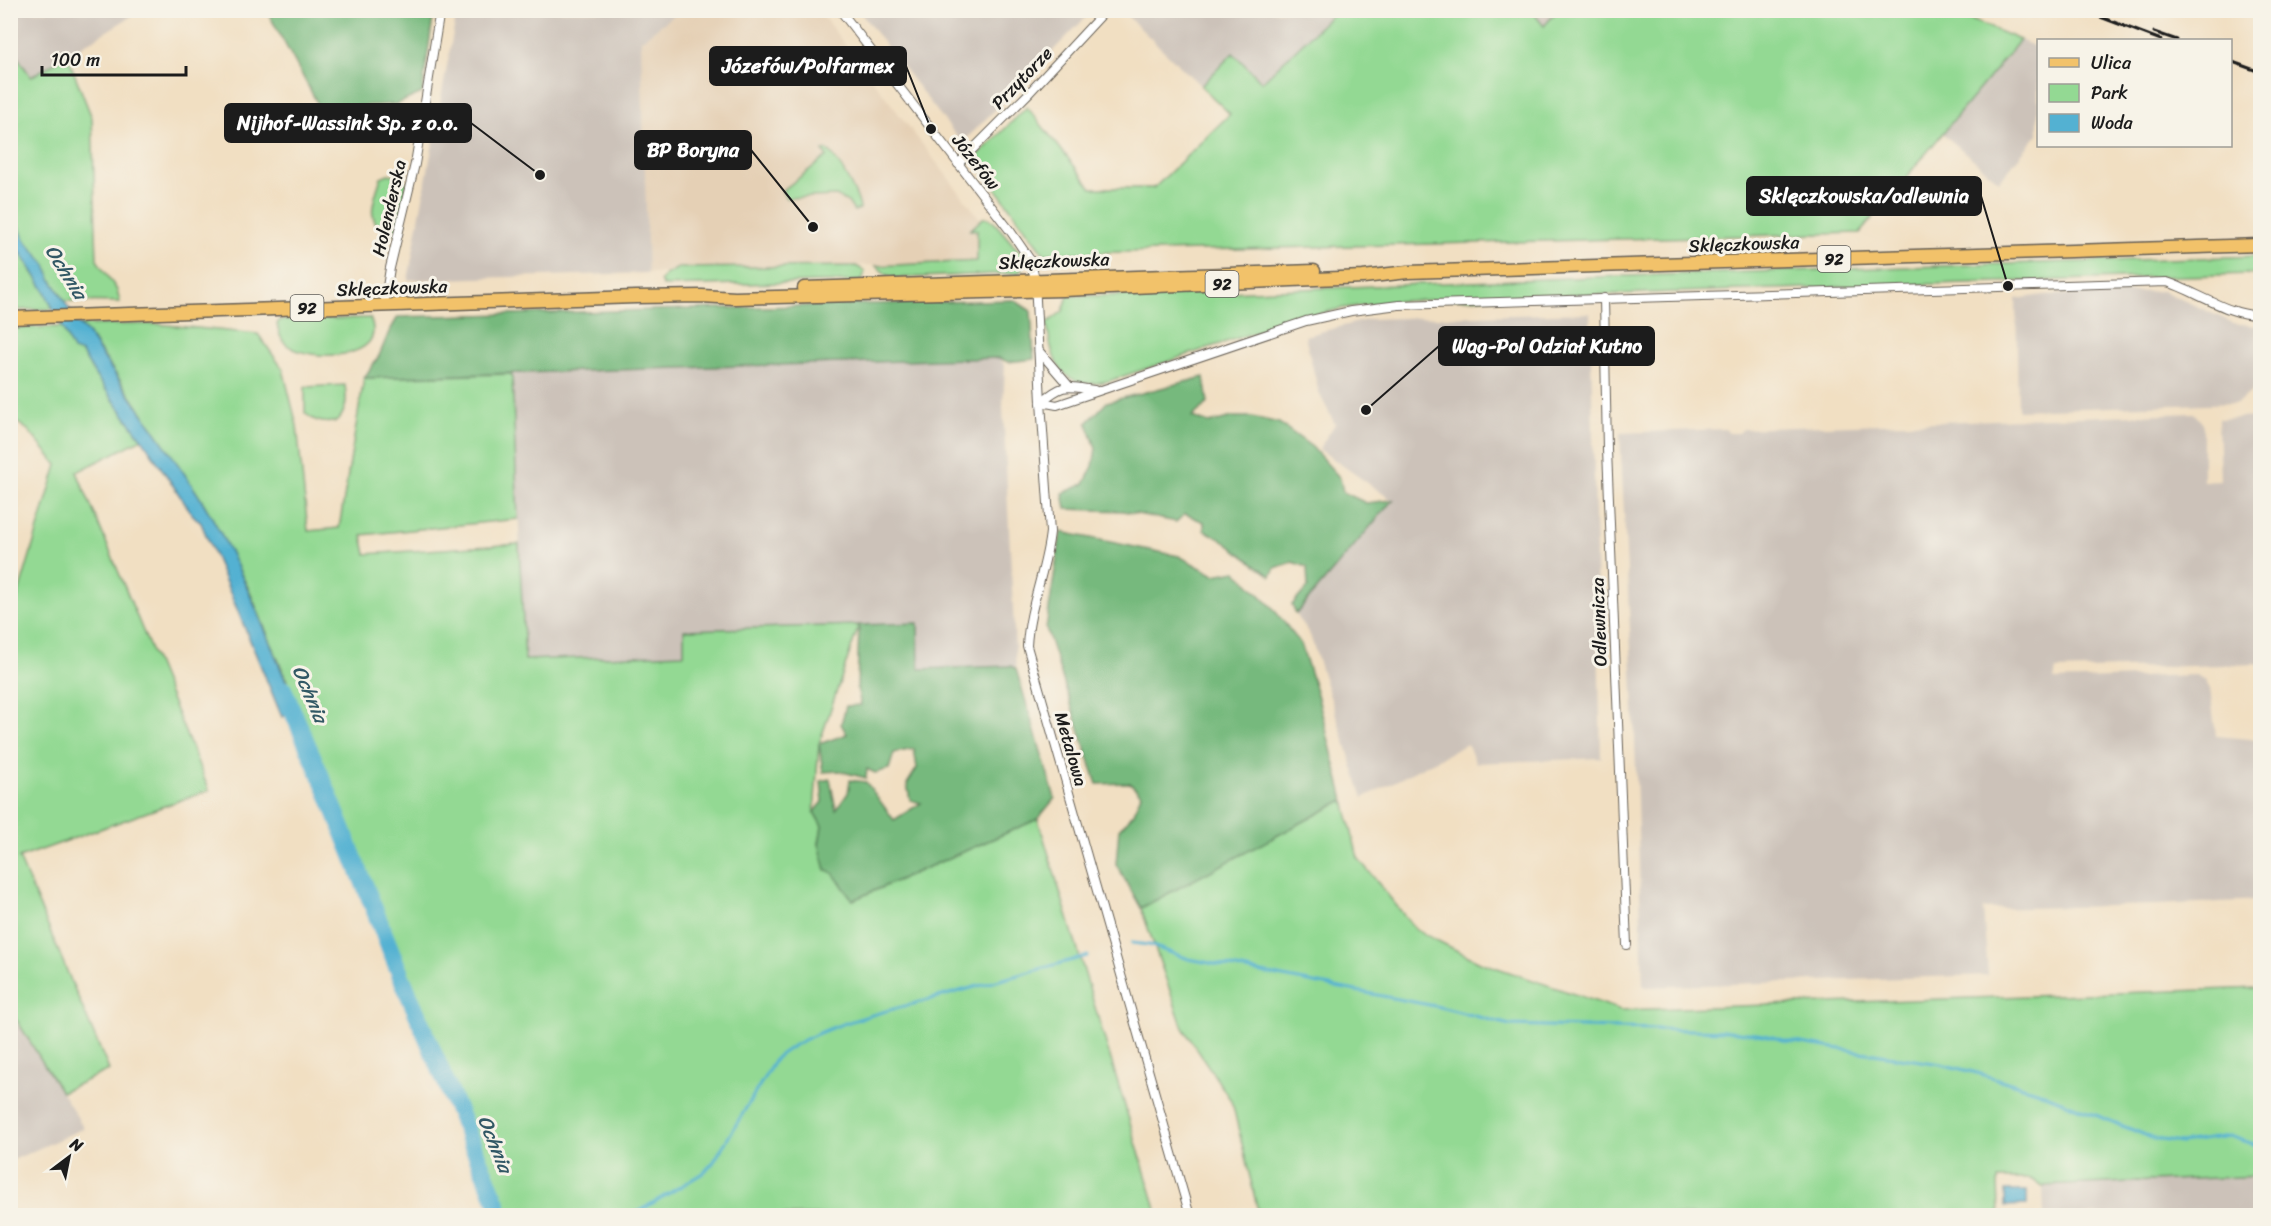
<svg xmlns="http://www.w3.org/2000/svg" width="2271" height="1226" font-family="Sriracha,sans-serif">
  <rect width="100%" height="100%" fill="#f7f3e8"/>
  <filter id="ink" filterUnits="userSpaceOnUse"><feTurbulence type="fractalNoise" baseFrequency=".0167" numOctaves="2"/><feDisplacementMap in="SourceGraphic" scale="12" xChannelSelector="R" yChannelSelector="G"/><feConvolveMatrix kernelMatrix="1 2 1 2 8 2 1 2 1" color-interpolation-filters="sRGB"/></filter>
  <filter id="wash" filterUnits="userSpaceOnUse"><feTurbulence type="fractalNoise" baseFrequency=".008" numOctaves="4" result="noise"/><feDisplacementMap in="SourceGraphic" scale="24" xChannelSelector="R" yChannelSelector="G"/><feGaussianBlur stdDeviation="1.35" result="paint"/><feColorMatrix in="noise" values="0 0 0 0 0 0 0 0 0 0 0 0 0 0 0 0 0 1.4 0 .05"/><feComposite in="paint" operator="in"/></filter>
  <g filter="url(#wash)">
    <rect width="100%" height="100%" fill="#f1dfc2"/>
    <path fill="#e5d0b5" d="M680,11H819L1009,256L1015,260L648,273L641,40Z"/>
    <g fill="#ccc2b9">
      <path d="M11,11H140L31,77L11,46Z"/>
      <path d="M457,11H680L641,40L648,273L408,280Z"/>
      <path d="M859,11H1092L962,143Z"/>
      <path d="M1122,11H1336L1262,82L1233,53L1201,86Z"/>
      <path d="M1532,11H1558L1544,26Z"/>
      <path d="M2020,40L2038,48V134L1999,181L1942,133Z"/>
      <path d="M2163,291L2233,323L2257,326L2260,371L2252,391L2237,403L2018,410L2016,299L2044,295Z"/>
      <path d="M1590,313L1601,758L1476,763L1467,744L1363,798L1310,635L1296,614L1392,500L1319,449L1335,424L1319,393L1305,336L1370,319Z"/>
      <path d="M999,358L1005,366L1003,407L1016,669L1011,666L919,669L917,623L684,630V654L525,660L512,374Z"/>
      <path d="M2194,413L2203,424V481L2220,480L2218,419L2260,417V664L2056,670L2054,680L2196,675L2205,680L2210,689L2216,736L2260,740V900L2158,905L1983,909L1988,975L1646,987L1643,985L1634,710L1620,433L1725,429L1729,433H1739L1743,429Z"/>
      <path d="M11,1011L84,1128L11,1161H10Z"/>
      <path d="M2260,1176V1215H2044L2043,1186Z"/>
    </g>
    <g fill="#93d993" stroke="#587a58" stroke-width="1.5">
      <path d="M1558,10L1950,11L2020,40L1860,233L1044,254L974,159L1027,107L1092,188H1154L1230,114L1201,86L1233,53L1262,82L1336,11H1532L1544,26Z"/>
      <path d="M10,46L31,77L67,55L92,118L97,260L117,290L120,302L65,301L51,279L46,265L36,255L11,219Z"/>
      <path d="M827,150C837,157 859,196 860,209L854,211L848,202L836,196L786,198L782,191L827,156L823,151Z"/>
      <path d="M388,174L402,176L407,184L395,233L388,235C363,218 374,202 381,177Z"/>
      <path d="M983,218H989L994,222L1024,257L1022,269L1018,273L896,278L887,275L876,266L977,261V230H970Z"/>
      <path d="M10,237L43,288L53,309L11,310Z"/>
      <path d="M2260,256V277L2249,274L1398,301L1344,308L1292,320L1109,381C1101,382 1092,385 1085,383C1054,378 1050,348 1047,323L1063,311L1068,296L1154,295L1595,277Z"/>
      <path d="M856,266L865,271L862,281L663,286L660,281L665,275L678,268Z"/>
      <path d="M370,318C390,361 308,362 287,345C280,340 279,332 277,324L280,320Z"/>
      <path d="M156,324L258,334L283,369L297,426L308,531L339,528L364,378L512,374L518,519L362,535L366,554L519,544L525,660L684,654V630L859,625L819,744L814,812L822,826L819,844L833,872L853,900L1038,819L1158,1215H503L500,1197L436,1053L394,941L370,881L346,834L332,788L247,585L204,504L88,333L80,325Z"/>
      <path d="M62,327L73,350L82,353L95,375L142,439L77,472L209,790L19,858L109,1070L61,1092L11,1011V619L57,465L28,430L11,418V328Z"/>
      <path d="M345,385C347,400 347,409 338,421C326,424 314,422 305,413V387Z"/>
      <path d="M1344,800L1358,858L1416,930L1480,962L1621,1010L2260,988V1190L2259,1176L2043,1186L2030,1179H1998L1999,1216L1259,1215L1232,1102L1183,1028L1141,908Z"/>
    </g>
    <g fill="#76b97d" stroke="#496a4c" stroke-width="1.5">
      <path d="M267,11H434L422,93L397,104L320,108Z"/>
      <path d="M1014,300L1031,311L1034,359L1008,362L999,358L364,378L379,356L389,332L398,317Z"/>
      <path d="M1204,377L1208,403L1192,417L1209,423L1233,417H1252L1279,423L1312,447L1340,478L1343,492L1366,503L1393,500L1296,614L1292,605L1308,587L1307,567L1293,562L1275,568L1271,576L1219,538L1204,530V522L1185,514L1176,522L1123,511L1066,509L1063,493L1084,484L1093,466L1096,448L1087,423L1107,402Z"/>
      <path d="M1061,532L1179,556L1214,575L1236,571L1272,607L1301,644L1317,694L1344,800L1141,908L1116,864L1119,829L1134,813L1141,794L1130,783L1097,784L1046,628Z"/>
      <path d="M918,623L919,669L1011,666L1016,669L1055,798L1038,819L853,900L833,873L826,870L819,844L822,826L814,812L823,802L821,781L830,779L836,810L848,793L850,780L866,782L894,820L921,803L910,800L907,784L917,768L914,749L894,753L889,769L875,773L867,769L866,778L839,771L823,772L819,744L847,734L841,724L846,706L861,705L857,688L859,625Z"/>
    </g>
    <g fill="#53b1d2" stroke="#386677" stroke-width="1.5">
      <path d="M10,219L16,227H19L25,240L46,265L51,279L79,325L88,333C124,392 168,445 204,504C243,567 267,639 297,707L282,717L201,523L192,514L142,439L95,375L82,353L73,350L43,288L11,237Z"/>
      <path d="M2005,1191H2027V1205L2005,1206Z"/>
    </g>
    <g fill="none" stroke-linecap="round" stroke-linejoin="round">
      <g stroke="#53b1d2" stroke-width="3">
        <path d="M1132,943L1149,945L1189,959L1440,1007L1510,1025L1728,1031L1765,1035L1787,1041L1941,1064L1981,1074L2036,1091L2155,1139L2181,1143L2229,1136L2260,1146"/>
        <path d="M631,1216L703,1173L713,1163L776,1058C812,1028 879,1013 924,1001C979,986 1033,971 1087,956"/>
      </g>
      <path stroke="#53b1d2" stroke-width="18" d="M283,689L325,786L400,974L497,1203L499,1216"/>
    </g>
  </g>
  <g filter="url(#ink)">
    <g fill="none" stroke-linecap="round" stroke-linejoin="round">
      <defs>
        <g id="minor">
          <path d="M840,10L1011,232L1031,261L1035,280L1041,402L1050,532C1046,571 1029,606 1027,646L1190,1216"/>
          <path d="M958,164L1028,94L1106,10"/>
          <path d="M1604,298L1607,450L1627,945"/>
          <path d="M384,306L390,268L415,164L440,10"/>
          <path d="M1039,351L1069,386"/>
          <path d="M1041,402L1057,405L1306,321L1351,311L1399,305L2167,282C2191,289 2238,320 2260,314"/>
          <path d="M1041,402C1064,383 1065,386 1094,390"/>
        </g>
        <g id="primary">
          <path d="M804,288L1314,271"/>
          <path d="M10,318L636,297L702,296L735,298L1063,290L1363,277L1408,272L2260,245"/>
        </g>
      </defs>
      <use href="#minor" stroke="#676056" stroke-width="10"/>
      <use href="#primary" stroke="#676056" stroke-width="15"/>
      <use href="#minor" stroke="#fff" stroke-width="8"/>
      <use href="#primary" stroke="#f2c26a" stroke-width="12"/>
      <g stroke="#1c1c1c" stroke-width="3">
        <path d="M2082,10L2161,40"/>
        <path d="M2154,32L2177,40"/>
        <path d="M2230,61L2260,72"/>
      </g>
    </g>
  </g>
  <g text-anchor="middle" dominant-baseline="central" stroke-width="6" stroke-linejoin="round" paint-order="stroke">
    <g fill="#f7f3e8" stroke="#5e5c59" stroke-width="1.5">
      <rect x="1817.5" y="246" width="33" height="26" rx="4.5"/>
      <rect x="1205.5" y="271" width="33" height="26" rx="4.5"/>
      <rect x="290.5" y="295" width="33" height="26" rx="4.5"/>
    </g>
    <g font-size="16" font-weight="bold" fill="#1c1c1c">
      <text x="1834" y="259">92</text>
      <text x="1222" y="284">92</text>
      <text x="307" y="308">92</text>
    </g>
    <g font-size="18" fill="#1c1c1c" stroke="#f7f3e8">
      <text transform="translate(1022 78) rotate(-46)">Przytorze</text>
      <text transform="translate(976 162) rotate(52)">Józefów</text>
      <text transform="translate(389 208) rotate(-77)">Holenderska</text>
      <text transform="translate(1744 244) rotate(-2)">Sklęczkowska</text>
      <text transform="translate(1054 261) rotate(-2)">Sklęczkowska</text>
      <text transform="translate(392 288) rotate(-2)">Sklęczkowska</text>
      <text transform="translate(1599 622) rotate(-92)">Odlewnicza</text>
      <text transform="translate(1071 749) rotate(74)">Metalowa</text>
    </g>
    <g font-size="20" font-style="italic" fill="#325865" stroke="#f7f3e8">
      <text transform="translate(66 272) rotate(58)">Ochnia</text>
      <text transform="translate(310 694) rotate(67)">Ochnia</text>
      <text transform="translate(495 1144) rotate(68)">Ochnia</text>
    </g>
  </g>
  <path fill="none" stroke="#1c1c1c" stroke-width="2" d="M931 129L906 66M540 175L471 123M813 227L751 150M2008 286L1981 196M1366 410L1439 346"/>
  <g fill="#1c1c1c" stroke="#f7f3e8" stroke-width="2">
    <circle cx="931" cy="129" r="6"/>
    <circle cx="540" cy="175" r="6"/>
    <circle cx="813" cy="227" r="6"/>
    <circle cx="2008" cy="286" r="6"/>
    <circle cx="1366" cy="410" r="6"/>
  </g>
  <g fill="#1c1c1c" stroke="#1c1c1c" stroke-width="2">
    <rect x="710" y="47" width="196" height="38" rx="6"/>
    <rect x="225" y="104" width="246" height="38" rx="6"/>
    <rect x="635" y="131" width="116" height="38" rx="6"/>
    <rect x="1747" y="177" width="234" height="38" rx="6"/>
    <rect x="1439" y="327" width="215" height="38" rx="6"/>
  </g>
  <g font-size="20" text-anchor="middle" font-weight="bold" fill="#fff">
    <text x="808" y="73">Józefów/Polfarmex</text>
    <text x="348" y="130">Nijhof-Wassink Sp. z o.o.</text>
    <text x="693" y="157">BP Boryna</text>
    <text x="1864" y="203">Sklęczkowska/odlewnia</text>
    <text x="1547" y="353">Wag-Pol Odział Kutno</text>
  </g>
  <rect width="2271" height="1226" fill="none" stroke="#f7f3e8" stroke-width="36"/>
  <rect x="2037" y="39" width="195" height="108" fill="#f7f3e8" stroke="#9f9d96" stroke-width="1.5"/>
  <rect x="2049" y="58" width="30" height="9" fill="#f2c26a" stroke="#9f9d96" stroke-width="1.5"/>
  <text x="2091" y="69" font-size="18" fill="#1c1c1c">Ulica</text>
  <rect x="2049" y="84" width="30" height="18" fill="#93d993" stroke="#9f9d96" stroke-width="1.5"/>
  <text x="2091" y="99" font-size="18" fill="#1c1c1c">Park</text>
  <rect x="2049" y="114" width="30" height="18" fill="#53b1d2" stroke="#9f9d96" stroke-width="1.5"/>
  <text x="2091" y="129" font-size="18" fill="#1c1c1c">Woda</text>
  <g transform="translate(69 1157) rotate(32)" stroke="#f7f3e8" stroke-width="4.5" paint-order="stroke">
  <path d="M0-4.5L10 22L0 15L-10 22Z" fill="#1c1c1c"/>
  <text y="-9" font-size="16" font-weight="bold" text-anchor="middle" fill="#1c1c1c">N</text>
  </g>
  <path d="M42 66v9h144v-9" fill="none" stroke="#1c1c1c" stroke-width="3"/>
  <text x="51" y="66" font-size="18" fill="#1c1c1c" stroke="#f7f3e8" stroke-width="4.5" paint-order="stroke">100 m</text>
</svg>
